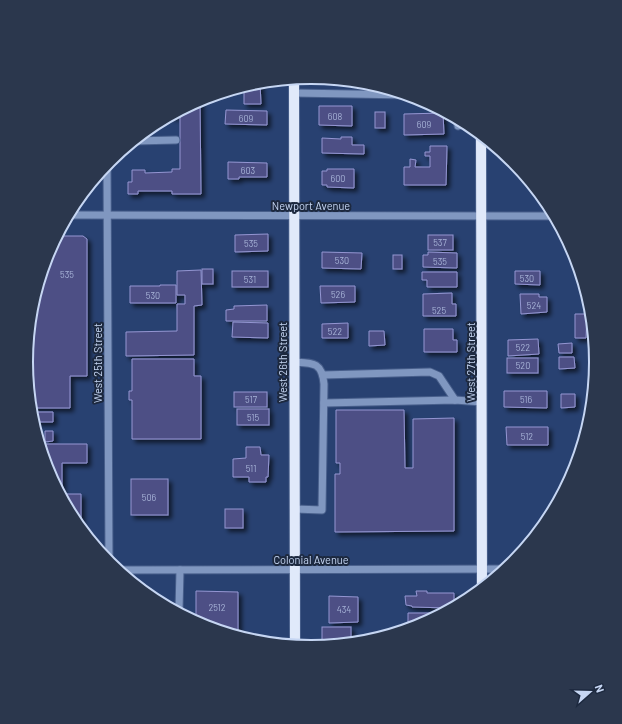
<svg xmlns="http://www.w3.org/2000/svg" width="622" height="724" font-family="Barlow,sans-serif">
  <defs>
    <filter id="shadow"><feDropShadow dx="3.5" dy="3.5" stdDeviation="2" flood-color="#0009"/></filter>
  </defs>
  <rect width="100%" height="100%" fill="#284171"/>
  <g fill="#4e4f85" stroke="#9496d2" filter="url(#shadow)">
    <path d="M255,83H260L261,104H244V86Z"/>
    <path d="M200,100L201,194H172V191H138V194H128V182H132V170H145V173L172,172V169H180V114H176V117L169,116Z"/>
    <path d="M319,106H352V126L319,125Z"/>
    <path d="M226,110L267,111V125L225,124Z"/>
    <rect x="375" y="112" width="10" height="16"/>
    <path d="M443,113L444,134L404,135V114Z"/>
    <path d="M341,137H352V145H364V154L322,153V138L341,139Z"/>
    <path d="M430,146H447L446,185H404V167H410V159L416,160L415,167H430V156H425V152H430Z"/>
    <path d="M228,162L267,163V177H239V179H228Z"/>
    <path d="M327,169H354V188L327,187V185H322V171H327Z"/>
    <path d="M268,234V251L235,252V235Z"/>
    <rect x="428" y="235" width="25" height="15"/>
    <path d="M57,236H83L87,239V376H70V408H31L26,362L29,327H31L32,306L48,253Z"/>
    <path d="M322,252L362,253L361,269L322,268Z"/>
    <path d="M428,252L457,253V268L423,267V255H428Z"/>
    <rect x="393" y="255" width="9" height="14"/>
    <rect x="202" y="269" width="11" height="15"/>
    <path d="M201,270L202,305L194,306V355L126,356V332L177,331V304H185V295H177V271Z"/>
    <rect x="232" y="271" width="36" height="16"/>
    <path d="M515,271H540V285L515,284Z"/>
    <path d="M422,272H457V287H427V280H422Z"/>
    <path d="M160,285H176V303H130V286H160Z"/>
    <path d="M320,286H355V302L321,303Z"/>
    <path d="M452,293V304H456V316H423V294Z"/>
    <path d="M520,294H539V297H547V312L521,314Z"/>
    <path d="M267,305V321H226V310L234,309V306Z"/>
    <path d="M575,314H587L586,338H575Z"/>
    <path d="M233,322L268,323V338L232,337Z"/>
    <path d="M348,323V338H322V324Z"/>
    <path d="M424,329H453V340H457V352H424Z"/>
    <path d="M369,331H384L385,345L369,346Z"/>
    <path d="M538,339L539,354L508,356V340Z"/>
    <path d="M572,343V353H559L558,344Z"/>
    <path d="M559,357H574L575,368L559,369Z"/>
    <rect x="507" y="358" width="31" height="15"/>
    <path d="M132,359H194V376H201V439H132V400H129V391H132Z"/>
    <path d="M504,391H547V408L504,407Z"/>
    <rect x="234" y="392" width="33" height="15"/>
    <path d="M561,394H575V407L561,408Z"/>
    <rect x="237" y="409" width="32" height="16"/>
    <path d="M336,410H404L405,468H413V419L454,418V531L335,532V474H340V463H336Z"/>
    <path d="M31,412H53V422H33Z"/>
    <path d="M506,427H548V445H507Z"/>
    <path d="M45,431H53V441L45,442Z"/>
    <path d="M39,444H87V463H62V492H59L48,471Z"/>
    <path d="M246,447H260L261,455H269L268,477H266V482H249V477H233V459L246,458Z"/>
    <rect x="131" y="479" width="37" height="36"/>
    <path d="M60,494H81V529L74,520Z"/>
    <rect x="225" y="509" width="18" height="19"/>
    <path d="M196,591L238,592V636L202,625L196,622Z"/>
    <path d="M416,591H427V593H454V606H449V608L412,607V606L406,605L405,596H417Z"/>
    <path d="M329,596L358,597V622L329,623Z"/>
    <path d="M408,613H443L420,625L408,629Z"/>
    <rect x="322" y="627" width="29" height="15"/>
  </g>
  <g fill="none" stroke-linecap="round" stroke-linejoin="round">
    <defs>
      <g id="minor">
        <path d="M294,93L409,95"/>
        <path d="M457,119L458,126"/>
        <path d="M134,141L176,140"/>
        <path d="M107,163L109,562"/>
        <path d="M68,215L554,216"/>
        <path d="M294,362C313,363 322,362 324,384L322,510L295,509"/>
        <path d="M323,375L430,372L439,376L455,400"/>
        <path d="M324,403L455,400L482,402"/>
        <path d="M118,570L505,569"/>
        <path d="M173,610H179L180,570"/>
      </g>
      <g id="major">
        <path d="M294,79L295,645"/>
        <path d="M481,135L482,589"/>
      </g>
    </defs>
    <use href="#minor" stroke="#485f8b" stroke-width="9"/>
    <use href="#major" stroke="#485f8b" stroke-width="12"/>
    <use href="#minor" stroke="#8097c0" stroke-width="7"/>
    <use href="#major" stroke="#e0e9fa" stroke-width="10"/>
  </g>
  <g text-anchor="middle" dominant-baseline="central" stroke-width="4" stroke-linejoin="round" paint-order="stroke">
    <g font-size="9" fill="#a8b4d8">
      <text x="335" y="116">608</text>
      <text x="246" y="118">609</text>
      <text x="424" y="124">609</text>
      <text x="248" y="170">603</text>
      <text x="338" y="178">600</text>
      <text x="440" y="242">537</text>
      <text x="251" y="243">535</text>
      <text x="342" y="260">530</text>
      <text x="440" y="261">535</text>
      <text x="67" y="274">535</text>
      <text x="527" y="278">530</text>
      <text x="250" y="279">531</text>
      <text x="338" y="294">526</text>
      <text x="153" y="295">530</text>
      <text x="534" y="305">524</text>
      <text x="439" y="310">525</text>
      <text x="335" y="331">522</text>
      <text x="523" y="347">522</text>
      <text x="523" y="365">520</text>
      <text x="251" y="399">517</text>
      <text x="526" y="399">516</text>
      <text x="253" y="417">515</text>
      <text x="527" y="436">512</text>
      <text x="251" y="468">511</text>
      <text x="149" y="497">506</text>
      <text x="217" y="607">2512</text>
      <text x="344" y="609">434</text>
    </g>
    <g font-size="11" fill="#c6d6f3" stroke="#1d293f">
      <text x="311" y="205">Newport Avenue</text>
      <text transform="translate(282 362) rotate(-90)">West 26th Street</text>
      <text transform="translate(470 362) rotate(-90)">West 27th Street</text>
      <text transform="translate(97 363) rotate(-90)">West 25th Street</text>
      <text x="311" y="559">Colonial Avenue</text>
    </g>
  </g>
  <path d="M0 0H622V724H0ZM33 362a278 278 0 1 1 556 0a278 278 0 1 1-556 0Z" fill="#2b374d" fill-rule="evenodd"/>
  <path fill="none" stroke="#c6d6f3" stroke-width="2" d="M33 362a278 278 0 1 1 556 0a278 278 0 1 1-556 0Z"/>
  <g transform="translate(590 692) rotate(70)" stroke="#1d293f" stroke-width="3" paint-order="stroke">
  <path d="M0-3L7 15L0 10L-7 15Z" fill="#c6d6f3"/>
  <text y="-6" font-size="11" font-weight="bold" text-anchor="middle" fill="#c6d6f3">N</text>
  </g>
</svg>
